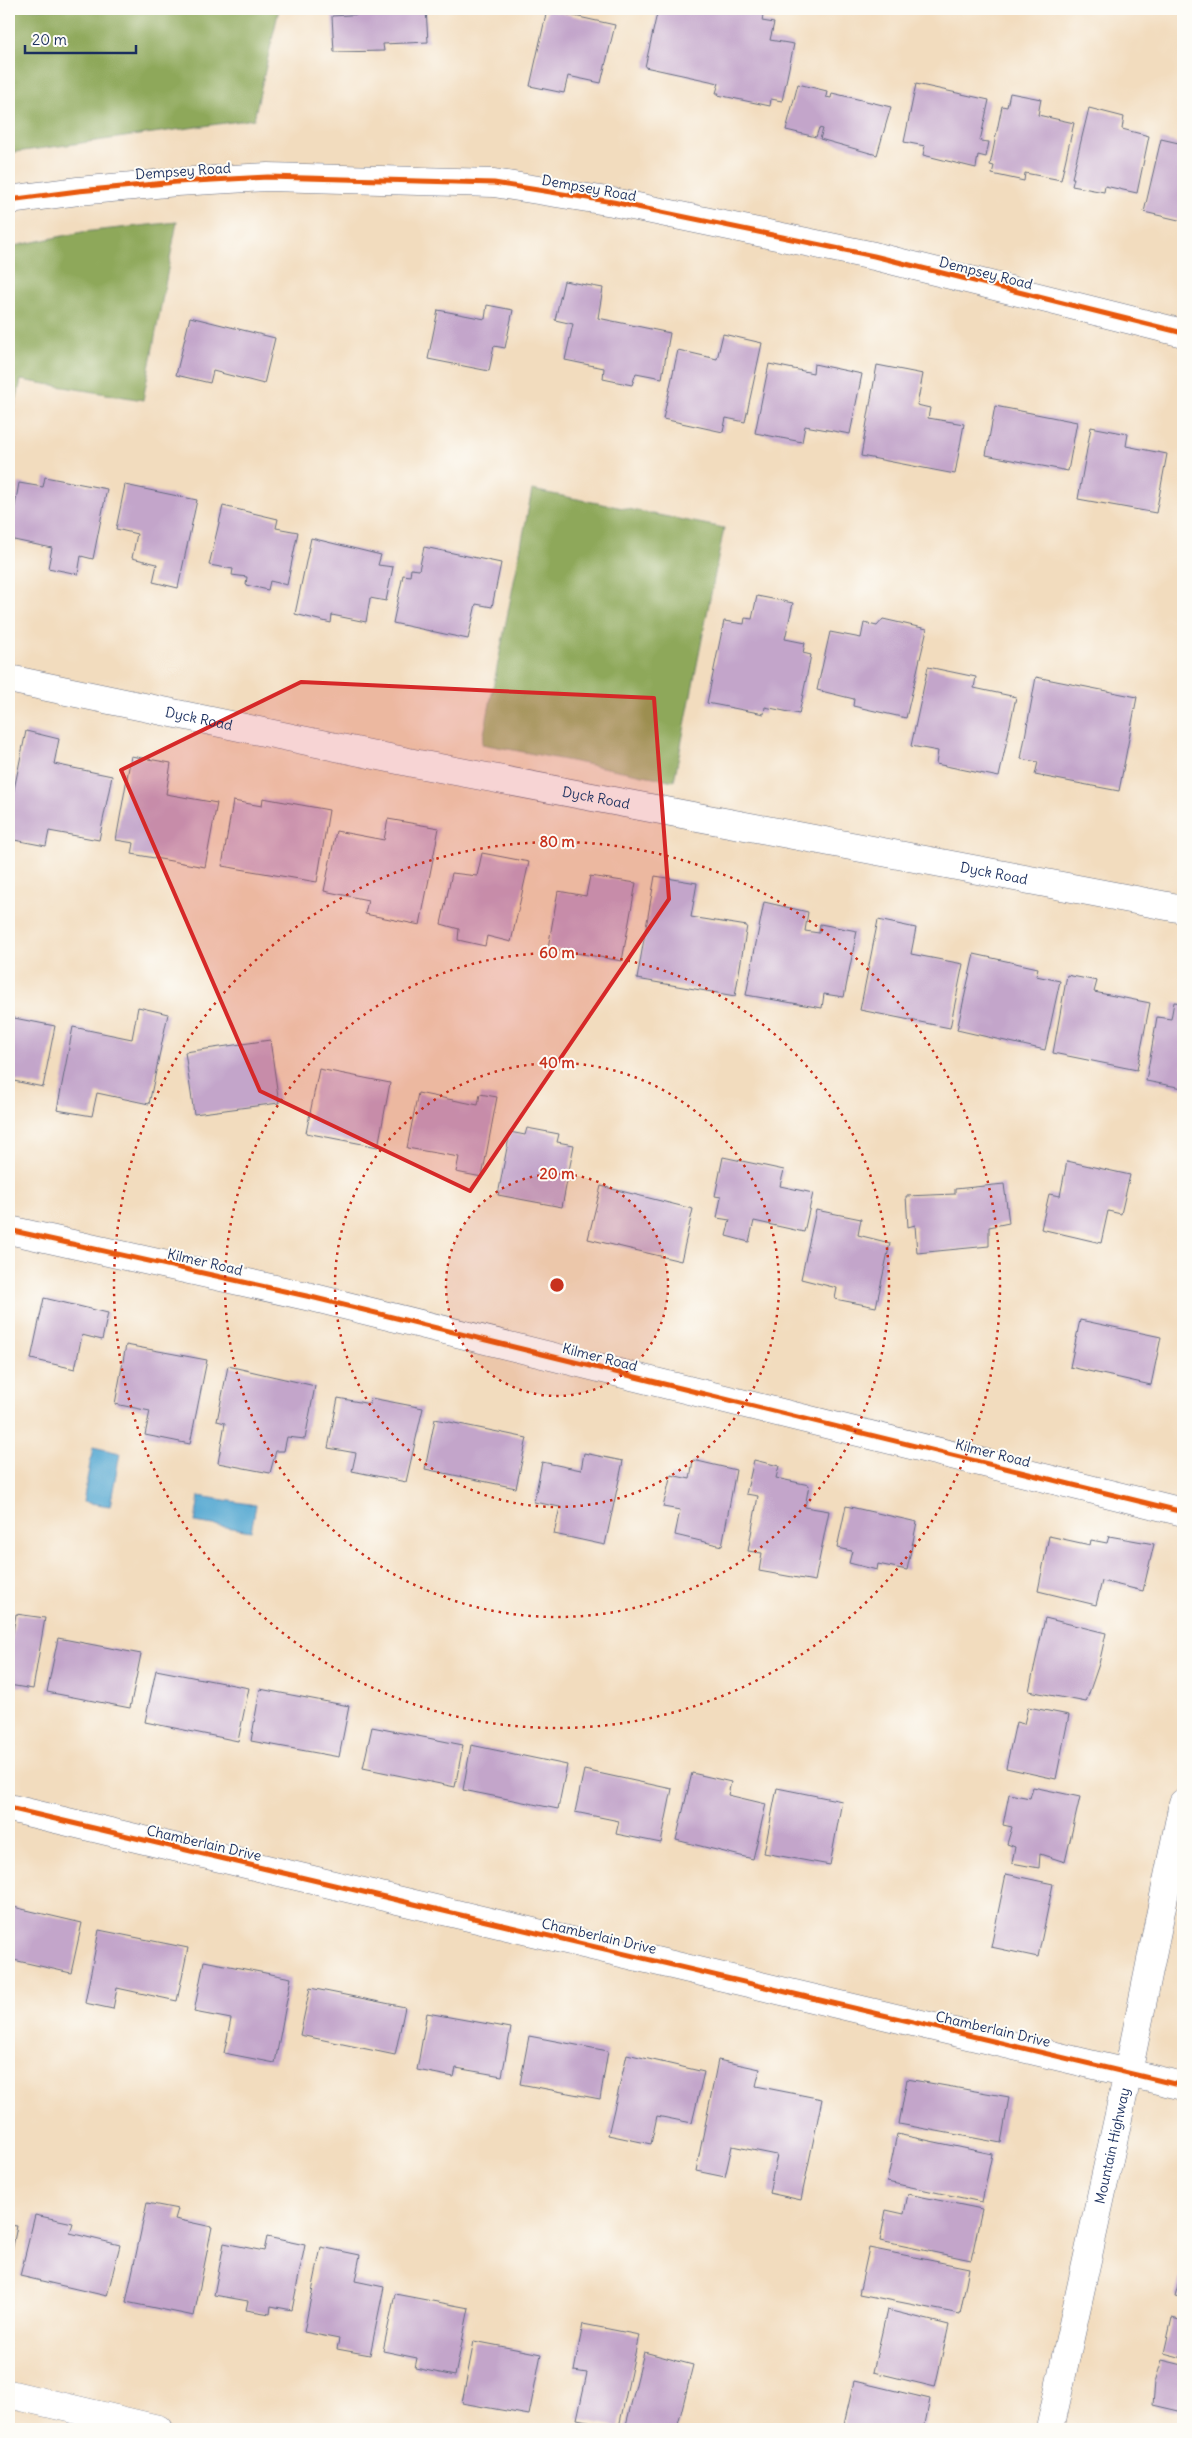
<svg xmlns="http://www.w3.org/2000/svg" width="1192" height="2438" font-family="Delius,sans-serif">
  <rect width="100%" height="100%" fill="#fdfcf7"/>
  <filter id="ink" filterUnits="userSpaceOnUse"><feTurbulence type="fractalNoise" baseFrequency=".02" numOctaves="2"/><feDisplacementMap in="SourceGraphic" scale="10" xChannelSelector="R" yChannelSelector="G"/><feConvolveMatrix kernelMatrix="1 2 1 2 8 2 1 2 1" color-interpolation-filters="sRGB"/></filter>
  <filter id="wash" filterUnits="userSpaceOnUse"><feTurbulence type="fractalNoise" baseFrequency=".0096" numOctaves="4" result="noise"/><feDisplacementMap in="SourceGraphic" scale="20" xChannelSelector="R" yChannelSelector="G"/><feGaussianBlur stdDeviation="1.12" result="paint"/><feColorMatrix in="noise" values="0 0 0 0 0 0 0 0 0 0 0 0 0 0 0 0 0 1.4 0 .05"/><feComposite in="paint" operator="in"/></filter>
  <g filter="url(#wash)">
    <rect width="100%" height="100%" fill="#f2dcbe"/>
    <g fill="#8ea85a" stroke="#546c5c">
      <path d="M9,9H279L254,119L9,153Z"/>
      <path d="M177,222L143,400L21,380L9,432V247L82,232Z"/>
      <path d="M532,490L724,528L674,781L482,744Z"/>
    </g>
    <g fill="#57a9d2" stroke="#396c98">
      <path d="M93,1447L120,1453L110,1506L83,1502Z"/>
      <path d="M199,1496L256,1505L251,1531L195,1522Z"/>
    </g>
    <g id="blocks">
      <g fill="#c3a5ca">
        <path d="M364,9H426L428,42L383,44L384,51L334,52L332,16L365,14Z"/>
        <path d="M658,9H725L724,11L734,13V9H764L762,21L774,23L770,40L794,44L782,101L771,99L770,106L718,95L719,93H716L719,83L645,67Z"/>
        <path d="M547,10L615,25L601,83L568,76L564,93L530,86Z"/>
        <path d="M798,84L827,91L826,97L831,98L832,93L891,107L877,155L820,139L823,129L819,128L816,137L786,130Z"/>
        <path d="M916,84L989,100L980,141L989,142L986,157L978,155L976,168L923,155L925,146L904,142Z"/>
        <path d="M1010,93L1041,99L1038,115L1074,123L1061,180L1025,173L1024,181L992,174L994,166L990,165L1002,106L1007,107Z"/>
        <path d="M1089,108L1124,117L1122,129L1149,136L1137,193L1105,186L1104,192L1072,186L1074,178H1072Z"/>
        <path d="M1161,139L1183,144V221L1144,212Z"/>
        <path d="M564,281L603,288L598,318L670,333L662,378L636,373L632,385L603,379L604,368L565,360L573,324L555,320Z"/>
        <path d="M487,305L513,310L505,348L494,346L489,371L428,359L438,310L485,319Z"/>
        <path d="M190,317L275,338L264,384L213,371L210,383L176,375Z"/>
        <path d="M723,334L762,343L745,422L726,418L723,432L663,419L678,350L717,359Z"/>
        <path d="M769,364L813,373L814,364L862,374L850,434L805,426L802,442L755,433Z"/>
        <path d="M877,365L923,374L917,405L930,408L928,418L964,424L955,474L861,456Z"/>
        <path d="M995,406L1077,422L1068,471L986,455Z"/>
        <path d="M1091,427L1128,434L1126,446L1167,454L1156,513L1078,499Z"/>
        <path d="M45,477L107,489L93,559L81,556L78,574L48,568L52,548L9,539L19,483L43,487Z"/>
        <path d="M125,485L197,500L178,588L153,582L157,564L132,558L137,534L116,529Z"/>
        <path d="M223,506L278,519L276,528L298,532L287,585L270,581L268,590L246,585L247,577L232,575L233,569L209,565Z"/>
        <path d="M311,538L381,555L378,565L393,567L386,601L370,598L366,622L332,615L331,623L295,614Z"/>
        <path d="M424,547L501,563L492,607L476,604L468,639L393,623L403,575L410,576L411,569L419,570Z"/>
        <path d="M757,596L793,603L785,639L805,643L803,653L811,655L799,714L765,707L764,714L707,703L724,621L744,624L745,618L752,619Z"/>
        <path d="M883,619L927,629L906,718L853,706L854,699L817,690L830,632L861,638L864,623L877,626Z"/>
        <path d="M928,667L976,677L974,688L1016,697L999,777L936,764L938,751L911,746Z"/>
        <path d="M1036,677L1137,697L1119,791L1035,775L1038,762L1021,759Z"/>
        <path d="M26,731L59,739L54,764L112,776L99,840L49,831L46,846L9,839V814Z"/>
        <path d="M131,756L171,763L166,794L217,803L205,867L132,854L134,843L116,840Z"/>
        <path d="M263,798L329,810L317,882L222,866L233,801L262,806Z"/>
        <path d="M388,819L439,828L420,925L365,914L368,900L324,891L336,831L384,840Z"/>
        <path d="M482,853L529,862L511,942L487,936L485,946L458,940L459,929L441,924L452,873L477,876Z"/>
        <path d="M590,876L636,883L622,961L548,948L558,891L586,896Z"/>
        <path d="M655,876L697,883L691,917L747,926L735,996L637,979Z"/>
        <path d="M764,902L808,912L805,931L819,933L820,924L857,931L844,997L824,994L822,1008L746,995Z"/>
        <path d="M878,920L916,928L911,954L963,964L950,1028L860,1010Z"/>
        <path d="M974,954L1038,968L1036,976L1060,981L1045,1050L957,1030Z"/>
        <path d="M1067,975L1097,981L1094,992L1150,1003L1137,1070L1053,1053Z"/>
        <path d="M1174,1002L1183,1003V1088L1146,1081L1157,1017L1171,1019Z"/>
        <path d="M138,1007L168,1014L149,1104L97,1093L92,1116L57,1110L73,1027L132,1039Z"/>
        <path d="M9,1017L55,1026L43,1087L9,1080Z"/>
        <path d="M270,1040L279,1103L194,1114L185,1052Z"/>
        <path d="M319,1069L390,1083L378,1147L306,1133Z"/>
        <path d="M418,1093L478,1105L480,1094L497,1097L482,1177L456,1172L459,1157L407,1148Z"/>
        <path d="M527,1128L559,1134L557,1142L574,1145L562,1207L498,1195L510,1132L525,1135Z"/>
        <path d="M723,1157L784,1170L780,1186L813,1193L804,1232L754,1221L749,1242L726,1236L730,1220L717,1218L721,1197L715,1196Z"/>
        <path d="M1067,1161L1130,1175L1121,1214L1108,1211L1101,1243L1041,1229L1049,1194L1060,1196Z"/>
        <path d="M1004,1184L1009,1223L989,1227V1246L917,1253L915,1225L908,1227L906,1196L955,1194V1189Z"/>
        <path d="M601,1186L693,1209L681,1261L588,1239Z"/>
        <path d="M816,1210L861,1219L858,1235L890,1243L876,1307L835,1299L837,1288L801,1279Z"/>
        <path d="M44,1298L108,1313L102,1340L82,1335L75,1369L31,1359Z"/>
        <path d="M1080,1320L1161,1337L1151,1385L1070,1367Z"/>
        <path d="M126,1345L207,1360L190,1444L145,1435L150,1411L115,1404Z"/>
        <path d="M228,1366L315,1386L305,1439L287,1437L284,1451H276L270,1473L218,1463L225,1423L217,1421Z"/>
        <path d="M338,1398L370,1404L371,1398L423,1408L406,1482L352,1471L356,1453L328,1448Z"/>
        <path d="M435,1419L527,1438L516,1488L425,1469Z"/>
        <path d="M584,1453L623,1461L605,1545L554,1534L560,1507L534,1502L542,1462L581,1470Z"/>
        <path d="M693,1460L736,1470L722,1546L675,1535L680,1510L663,1507L671,1475L690,1479Z"/>
        <path d="M754,1460L779,1466L776,1478L809,1485L805,1507L829,1511L815,1581L759,1571L762,1553L748,1551L758,1496L746,1494Z"/>
        <path d="M846,1506L917,1522L907,1570L878,1564L877,1570L849,1563L852,1551L837,1548Z"/>
        <path d="M1049,1536L1090,1545L1091,1540L1107,1543L1109,1536L1154,1544L1143,1591L1102,1581L1096,1605L1038,1591Z"/>
        <path d="M16,1614L45,1618L33,1689L9,1685V1637L12,1638Z"/>
        <path d="M1045,1618L1106,1633L1099,1664L1086,1702L1029,1691Z"/>
        <path d="M58,1638L141,1654L130,1708L47,1692Z"/>
        <path d="M156,1670L249,1688L238,1741L145,1722Z"/>
        <path d="M260,1689L349,1706L339,1757L251,1741Z"/>
        <path d="M1028,1707L1069,1715L1056,1779L1006,1768L1016,1722L1024,1724Z"/>
        <path d="M372,1727L463,1745L455,1787L363,1768Z"/>
        <path d="M471,1745L567,1765L558,1809L463,1790Z"/>
        <path d="M584,1770L672,1789L661,1843L616,1834L619,1821L575,1812Z"/>
        <path d="M692,1773L731,1782L728,1795L766,1804L753,1859L676,1840Z"/>
        <path d="M1033,1787L1080,1797L1065,1862L1040,1854L1039,1868L1012,1863L1015,1847L1007,1844L1012,1827L1003,1825L1009,1794L1030,1798Z"/>
        <path d="M777,1788L842,1801L830,1865L764,1853Z"/>
        <path d="M1006,1874L1053,1884L1038,1957L991,1947Z"/>
        <path d="M9,1906L82,1923L71,1973L9,1959Z"/>
        <path d="M99,1930L188,1948L177,2001L117,1988L113,2009L85,2003Z"/>
        <path d="M204,1961L291,1978L275,2063L224,2053L231,2019L194,2012Z"/>
        <path d="M310,1988L405,2007L395,2055L300,2035Z"/>
        <path d="M427,2013L511,2028L502,2076L456,2068L454,2077L417,2070Z"/>
        <path d="M529,2036L608,2051L600,2099L520,2084Z"/>
        <path d="M627,2054L704,2072L692,2123L657,2116L651,2144L608,2135Z"/>
        <path d="M718,2060L760,2069L756,2086L822,2099L801,2200L769,2193L777,2155L732,2146L725,2177L696,2171Z"/>
        <path d="M907,2079L1009,2097L1001,2143L899,2124Z"/>
        <path d="M897,2134L992,2154L982,2202L887,2182Z"/>
        <path d="M908,2194L982,2209L971,2260L880,2241L886,2210L904,2214Z"/>
        <path d="M147,2203L178,2209L175,2219L212,2227L194,2316L126,2302Z"/>
        <path d="M35,2215L73,2223L70,2233L120,2245L107,2296L20,2276Z"/>
        <path d="M9,2225L17,2226L10,2262H9Z"/>
        <path d="M267,2237L305,2245L292,2310L271,2306L270,2314L246,2310L248,2301L214,2295L224,2243L264,2251Z"/>
        <path d="M321,2247L360,2255L355,2281L384,2287L370,2355L337,2349L339,2339L304,2332Z"/>
        <path d="M869,2248L969,2268L960,2314L859,2294Z"/>
        <path d="M1183,2266V2298L1175,2296Z"/>
        <path d="M395,2294L469,2308L455,2376L415,2368L417,2358L383,2351Z"/>
        <path d="M887,2310L949,2325L935,2387L873,2372Z"/>
        <path d="M1172,2318L1183,2321V2358L1164,2353Z"/>
        <path d="M583,2324L639,2335L619,2427L577,2419L587,2373L574,2371Z"/>
        <path d="M474,2341L541,2354L529,2415L462,2403Z"/>
        <path d="M644,2352L693,2365L677,2429H625Z"/>
        <path d="M1162,2360L1183,2365V2412L1153,2405L1155,2382Z"/>
        <path d="M854,2381L930,2399L924,2429H843Z"/>
      </g>
    </g>
  </g>
  <g filter="url(#ink)">
    <use href="#blocks" fill-opacity="0" stroke="#666c80" stroke-width="1"/>
    <g fill="none" stroke-linecap="round" stroke-linejoin="round">
      <defs>
        <g id="minor">
          <path d="M9,200L78,191L177,182L268,177L494,183L613,202L874,256L1183,333"/>
          <path id="s1" d="M9,679L413,763L1183,909"/>
          <path d="M9,1230L311,1297L1183,1512"/>
          <path d="M9,1808L1183,2086"/>
          <path d="M9,2394L158,2429"/>
          <path id="s2" d="M1050,2429L1128,2073L1183,1803"/>
        </g>
      </defs>
      <use href="#minor" stroke="#666c80" stroke-width="29"/>
      <use href="#minor" stroke="#fff" stroke-width="28"/>
      <defs>
        <g id="cycleway">
          <path d="M9,200L78,191L177,182L268,177L494,183L613,202L874,256L1183,333"/>
          <path d="M9,1230L311,1297L1183,1512"/>
          <path d="M9,1808L1183,2086"/>
        </g>
      </defs>
      <use href="#cycleway" stroke="#fdfcf7" stroke-width="8"/>
      <use href="#cycleway" stroke="#e8590c" stroke-width="5"/>
    </g>
  </g>
  <path fill="#d62828" fill-opacity="0.2" stroke="#d62828" stroke-width="4" stroke-linejoin="round" d="M301,682L654,698L669,899L470,1191L260,1091L121,770Z"/>
  <circle cx="557" cy="1285" r="111" fill="#c8321e" fill-opacity=".12"/>
  <g fill="none" stroke="#c8321e" stroke-width="2.5" stroke-dasharray="2.5 5">
    <circle cx="557" cy="1285" r="111"/>
    <circle cx="557" cy="1285" r="222"/>
    <circle cx="557" cy="1285" r="332"/>
    <circle cx="557" cy="1285" r="443"/>
  </g>
  <g text-anchor="middle" dominant-baseline="central" stroke-width="4" stroke-linejoin="round" paint-order="stroke">
    <g font-size="14" fill="#1b2f5e" stroke="#fdfcf7">
      <text transform="translate(183 171) rotate(-4)">Dempsey Road</text>
      <text transform="translate(589 188) rotate(10)">Dempsey Road</text>
      <text transform="translate(986 273) rotate(14)">Dempsey Road</text>
      <text stroke="none"><textPath href="#s1" startOffset="194">Dyck Road</textPath></text>
      <text stroke="none"><textPath href="#s1" startOffset="599">Dyck Road</textPath></text>
      <text stroke="none"><textPath href="#s1" startOffset="1004">Dyck Road</textPath></text>
      <text transform="translate(205 1262) rotate(13)">Kilmer Road</text>
      <text transform="translate(600 1357) rotate(14)">Kilmer Road</text>
      <text transform="translate(993 1453) rotate(14)">Kilmer Road</text>
      <text transform="translate(204 1843) rotate(13)">Chamberlain Drive</text>
      <text transform="translate(599 1936) rotate(13)">Chamberlain Drive</text>
      <text transform="translate(993 2029) rotate(13)">Chamberlain Drive</text>
      <text stroke="none"><textPath href="#s2" startOffset="290">Mountain Highway</textPath></text>
    </g>
  </g>
  <circle cx="557" cy="1285" r="8" fill="#c8321e" stroke="#fdfcf7" stroke-width="2.5"/>
  <g font-size="15" text-anchor="middle" font-weight="bold" fill="#c8321e" stroke="#fdfcf7" stroke-width="4" stroke-linejoin="round" paint-order="stroke">
    <text x="557" y="847">80 m</text>
    <text x="557" y="958">60 m</text>
    <text x="557" y="1068">40 m</text>
    <text x="557" y="1179">20 m</text>
  </g>
  <rect width="1192" height="2438" fill="none" stroke="#fdfcf7" stroke-width="30"/>
  <path d="M25 45v8h111v-8" fill="none" stroke="#1b2f5e" stroke-width="2.5"/>
  <text x="32" y="45" font-size="15" fill="#1b2f5e" stroke="#fdfcf7" stroke-width="4" paint-order="stroke">20 m</text>
</svg>
